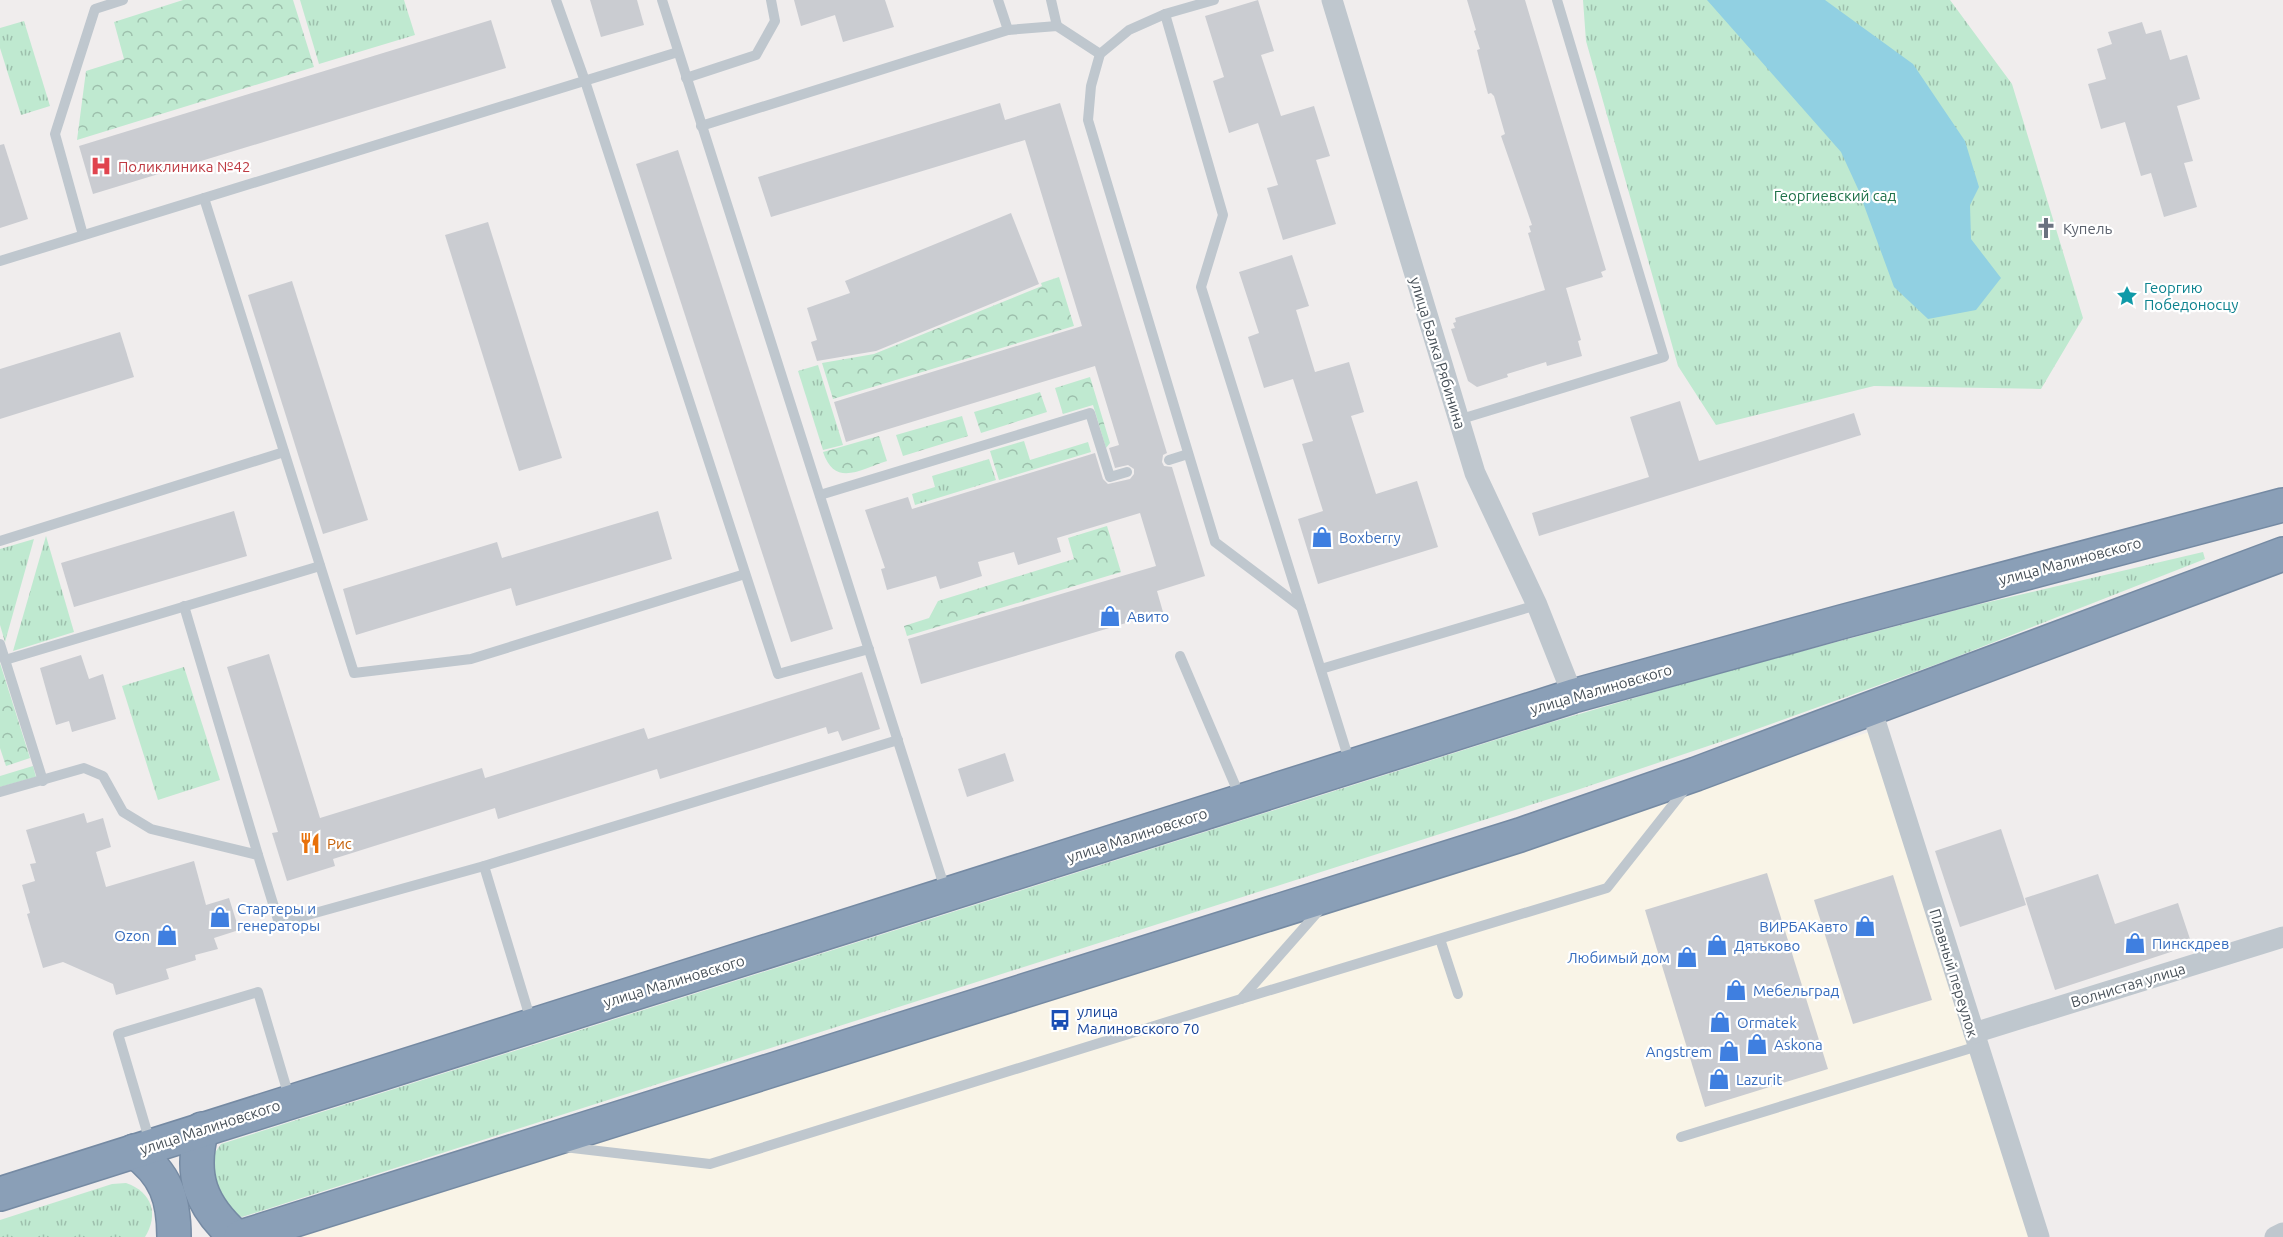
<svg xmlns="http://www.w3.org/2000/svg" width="2283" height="1237" font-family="Ubuntu,sans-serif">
  <defs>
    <pattern id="grass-tufts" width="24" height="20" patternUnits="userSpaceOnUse" patternTransform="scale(1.5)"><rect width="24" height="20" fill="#bfe9d0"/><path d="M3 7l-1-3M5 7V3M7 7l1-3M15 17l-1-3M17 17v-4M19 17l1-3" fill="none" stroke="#9dbfac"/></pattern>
    <pattern id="forest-crowns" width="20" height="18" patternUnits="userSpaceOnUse" patternTransform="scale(1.5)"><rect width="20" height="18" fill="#bfe9d0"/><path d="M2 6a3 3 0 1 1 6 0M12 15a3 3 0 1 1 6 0" fill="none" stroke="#9dbfac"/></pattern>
  </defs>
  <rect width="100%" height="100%" fill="#f0eded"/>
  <path fill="#f9f4e7" d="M1882,728L2038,1237H287Z"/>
  <g fill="url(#grass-tufts)">
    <path d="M300,0H404L415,35L319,64Z"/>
    <path d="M1583,0H1950L2012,84L2083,318L2041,389L1874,386L1716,425L1678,366L1586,41Z"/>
    <path d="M24,21L50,106L21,115L0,48V28Z"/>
    <path d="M818,365L843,445L823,450L798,371Z"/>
    <path d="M989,459L996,480L915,505L912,494L935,487L932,476Z"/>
    <path d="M46,536L74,632L13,651Z"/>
    <path d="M34,539L5,642L0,625V549Z"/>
    <path d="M2203,552L2205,559L1951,659L1732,738L1571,792L242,1217L229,1211L210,1170L212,1157L221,1144L1552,722L1720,673L1972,606Z"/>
    <path d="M184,667L220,780L158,800L122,686Z"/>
    <path d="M126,1183C152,1192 159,1214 145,1237H0V1220L112,1184Z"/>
  </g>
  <g fill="url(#forest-crowns)">
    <path d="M183,0H293L314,67L77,140L86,71L124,59L114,22Z"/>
    <path d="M1059,277L1074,326L833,399L822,363L874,354L1042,286L1041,283Z"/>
    <path d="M1090,377L1110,443L1106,448L1093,405L1063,414L1055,388Z"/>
    <path d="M1040,392L1047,412L981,433L974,412Z"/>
    <path d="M962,416L968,436L903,456L896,435Z"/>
    <path d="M879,436L887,461C861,469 835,488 823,452Z"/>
    <path d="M1024,441L1030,460L1088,442L1091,452L999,480L990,451Z"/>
    <path d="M1107,526L1121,572L907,636L904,626L929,618L938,601L1074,559L1068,538Z"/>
    <path d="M0,663L30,758L6,766L0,748Z"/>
    <path d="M33,766L36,777L0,787V776Z"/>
  </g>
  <path fill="#91d0e2" d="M1707,0H1825L1913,64L1965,141L1979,187L1970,205L1971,239L2001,278L1976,310L1928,319L1894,287L1858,189L1841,152Z"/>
  <g fill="#caccd1">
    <path d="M590,0H637L644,25L601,37Z"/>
    <path d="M794,0H885L894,27L843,42L835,15L801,26Z"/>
    <path d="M1258,0L1274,51L1261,55L1281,116L1314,106L1330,156L1316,160L1336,224L1283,240L1267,188L1278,185L1258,123L1229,133L1213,81L1224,77L1205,16Z"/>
    <path d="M1467,0H1525L1606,270L1601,272L1603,277L1566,288L1581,340L1578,341L1582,356L1547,366L1546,362L1507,374L1508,377L1477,387L1468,381L1451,329L1455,328L1453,323L1456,322L1455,318L1545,290L1528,233L1531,232L1529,226L1532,225L1501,136L1505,134L1494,96L1491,93L1488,94L1477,50L1480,49L1474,31L1476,30Z"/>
    <path d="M491,20L506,68L93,194L79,146Z"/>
    <path d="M2142,22L2146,34L2161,30L2170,60L2187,55L2200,99L2177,106L2193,161L2184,163L2197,207L2164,217L2151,173L2141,176L2125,122L2101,129L2088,84L2106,79L2097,49L2112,44L2108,32Z"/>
    <path d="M1000,103L1005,120L1060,103L1167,453L1163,455L1162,462L1164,466L1172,467L1205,576L1157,591L1163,612L921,684L908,639L1156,566L1140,513L1057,538L1061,552L1018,565L1014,552L978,562L982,576L960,583L940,589L936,576L887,590L881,569L885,568L865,510L908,497L912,509L1095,453L1103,479L1108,484L1130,479L1134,474V469L1128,465L1115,468L1109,448L1119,445L1095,366L846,442L834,402L1082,326L1025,140L771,217L758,177Z"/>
    <path d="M4,144L28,219L0,228V145Z"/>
    <path d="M678,150L833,629L791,642L636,164Z"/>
    <path d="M1011,213L1039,284L876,351L817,361L811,342L817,340L807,308L850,293L845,281Z"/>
    <path d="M488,222L562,458L519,471L445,235Z"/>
    <path d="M1292,255L1309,306L1296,310L1315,372L1349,362L1364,412L1351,416L1376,494L1417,481L1438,547L1318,584L1298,519L1323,511L1302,444L1313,441L1293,379L1264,388L1248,337L1259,333L1239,272Z"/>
    <path d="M292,281L368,520L323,534L248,295Z"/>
    <path d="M120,332L134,377L0,419V369Z"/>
    <path d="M1680,401L1699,461L1854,413L1861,435L1539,536L1532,513L1649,477L1630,417Z"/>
    <path d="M234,511L247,556L74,607L61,563Z"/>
    <path d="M658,511L672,559L516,606L511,588L356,635L343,589L497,542L502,558Z"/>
    <path d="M269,654L320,818L482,768L485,778L644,728L648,739L862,672L880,729L842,741L838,731L828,734L826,727L660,779L657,769L498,819L495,808L333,859L335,866L287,881L272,833L278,832L227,667Z"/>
    <path d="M81,655L89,679L103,674L116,719L72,732L69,721L56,725L40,668Z"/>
    <path d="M1005,753L1014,781L967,797L958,769Z"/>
    <path d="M84,813L87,823L103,818L111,847L96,852L106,887L194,861L206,905L229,898L239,930L214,938L218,949L195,955L196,960L166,969L169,979L116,995L113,984L63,962L43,968L27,914L30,913L22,885L35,881L30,864L36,863L26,830Z"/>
    <path d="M2001,829L2026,905L1960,927L1935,851Z"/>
    <path d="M1767,873L1828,1069L1705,1107L1645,910Z"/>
    <path d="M2098,874L2115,924L2178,903L2192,945L2055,990L2025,898Z"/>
    <path d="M1893,875L1932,1000L1853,1024L1814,900Z"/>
  </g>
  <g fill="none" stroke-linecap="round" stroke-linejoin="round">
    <defs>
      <g id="highway">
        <path d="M202,1129C189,1176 201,1206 236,1237"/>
        <path d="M134,1151C166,1174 174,1199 174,1237"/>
        <path d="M0,1194L1573,696L1845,621L2283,505"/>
        <path d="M241,1237L1520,835L1696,774L2283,554"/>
      </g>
    </defs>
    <use href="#highway" stroke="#758aa3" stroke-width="36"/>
    <g stroke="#bfc7ce" stroke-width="10">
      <path d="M556,0L585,81L778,674L869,649"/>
      <path d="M662,0L946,892"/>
      <path d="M998,0L1008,30"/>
      <path d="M1051,0L1057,26"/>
      <path d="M1214,0L1165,14L1129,30L1100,54L1091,86L1088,120L1215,542L1301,607"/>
      <path d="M1165,14L1223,215L1201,287L1350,763"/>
      <path d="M686,78L756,55L775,21L771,0"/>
      <path d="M701,126L1008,30L1057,26L1100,54"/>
      <path d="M204,198L354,673L471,659L745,574"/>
      <path d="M83,235L55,134L95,9L123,0"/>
      <path d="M0,261L678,52"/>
      <path d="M1458,420L1664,357L1557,0"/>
      <path d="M1169,460L1188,454"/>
      <path d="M820,495L1090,413L1110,477L1127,472"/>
      <path d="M0,541L284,452"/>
      <path d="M184,606L258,855"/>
      <path d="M0,644L43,781"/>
      <path d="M1180,656L1241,799"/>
      <path d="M5,660L320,566"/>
      <path d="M1321,669L1537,605"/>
      <path d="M0,792L84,768L103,776L123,812L151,829L258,855L279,923L484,866L898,740"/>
      <path d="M484,866L532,1024"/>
      <path d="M1440,939L1458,994"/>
      <path d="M1241,999L1607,888L1686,788"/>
      <path d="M1681,1137L1978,1046"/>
      <path d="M150,1142L118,1034L258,992L290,1100"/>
      <path d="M564,1147L710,1164L1241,999L1323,906"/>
    </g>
    <g stroke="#bfc7ce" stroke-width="21">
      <path d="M1332,0L1475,473L1537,605L1573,696"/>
      <path d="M1871,708L2039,1237"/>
      <path d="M1974,1033L2283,937"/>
      <path d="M2275,1237L2283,1233"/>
    </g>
    <use href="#highway" stroke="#8a9fb7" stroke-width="33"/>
  </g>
  <defs>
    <symbol id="hospital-bare" viewBox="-9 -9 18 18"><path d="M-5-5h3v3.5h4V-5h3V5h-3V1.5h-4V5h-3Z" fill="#e0444e" stroke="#fff" stroke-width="2.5" paint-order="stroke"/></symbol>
    <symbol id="church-bare" viewBox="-9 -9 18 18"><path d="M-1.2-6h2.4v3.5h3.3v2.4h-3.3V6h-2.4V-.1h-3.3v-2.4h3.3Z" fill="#6b7280" stroke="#fff" stroke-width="2.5" paint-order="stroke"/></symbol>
    <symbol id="sight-bare" viewBox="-9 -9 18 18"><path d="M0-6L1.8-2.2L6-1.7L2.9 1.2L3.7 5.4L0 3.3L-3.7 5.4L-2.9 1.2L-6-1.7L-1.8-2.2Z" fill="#0f9aa8" stroke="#fff" stroke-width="2.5" paint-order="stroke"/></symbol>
    <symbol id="shop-bare" viewBox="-9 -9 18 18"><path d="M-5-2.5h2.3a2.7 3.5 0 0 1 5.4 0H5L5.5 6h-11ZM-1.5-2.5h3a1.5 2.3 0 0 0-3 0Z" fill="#3f7fe0" stroke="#fff" stroke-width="2.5" paint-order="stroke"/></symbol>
    <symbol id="restaurant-bare" viewBox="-9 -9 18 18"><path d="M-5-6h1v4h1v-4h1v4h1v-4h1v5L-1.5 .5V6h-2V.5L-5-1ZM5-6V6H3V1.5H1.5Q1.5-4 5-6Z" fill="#e8710a" stroke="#fff" stroke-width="2.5" paint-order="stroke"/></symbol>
    <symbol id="bus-bare" viewBox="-9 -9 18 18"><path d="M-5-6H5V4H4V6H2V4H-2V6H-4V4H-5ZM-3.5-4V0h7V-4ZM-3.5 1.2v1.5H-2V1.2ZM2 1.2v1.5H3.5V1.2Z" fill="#1a4fb4" stroke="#fff" stroke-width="2.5" paint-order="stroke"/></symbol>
  </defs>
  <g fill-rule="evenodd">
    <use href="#hospital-bare" x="86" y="151" width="30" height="30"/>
    <use href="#church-bare" x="2031" y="213" width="30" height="30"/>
    <use href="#sight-bare" x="2112" y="281" width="30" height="30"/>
    <use href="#shop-bare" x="1307" y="522" width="30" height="30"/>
    <use href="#shop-bare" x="1095" y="601" width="30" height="30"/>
    <use href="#restaurant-bare" x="295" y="828" width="30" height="30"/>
    <use href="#shop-bare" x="205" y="902" width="30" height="30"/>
    <use href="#shop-bare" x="1850" y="911" width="30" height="30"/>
    <use href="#shop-bare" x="152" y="920" width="30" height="30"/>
    <use href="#shop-bare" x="2120" y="928" width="30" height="30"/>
    <use href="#shop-bare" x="1702" y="930" width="30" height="30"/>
    <use href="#shop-bare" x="1672" y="942" width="30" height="30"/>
    <use href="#shop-bare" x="1721" y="975" width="30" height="30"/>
    <use href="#bus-bare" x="1045" y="1005" width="30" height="30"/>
    <use href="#shop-bare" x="1705" y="1007" width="30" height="30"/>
    <use href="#shop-bare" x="1742" y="1029" width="30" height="30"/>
    <use href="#shop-bare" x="1714" y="1036" width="30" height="30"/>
    <use href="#shop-bare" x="1704" y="1064" width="30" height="30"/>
  </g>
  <g text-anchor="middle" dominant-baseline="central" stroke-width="4.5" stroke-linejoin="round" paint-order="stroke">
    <g font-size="15" fill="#be3a42" stroke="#fff" text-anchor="start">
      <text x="118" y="166">Поликлиника №42</text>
    </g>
    <g font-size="15" fill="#20724a" stroke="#fff">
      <text x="1835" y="195">Георгиевский сад</text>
    </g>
    <g font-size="15" fill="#5b616d" stroke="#fff" text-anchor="start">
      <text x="2063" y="228">Купель</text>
    </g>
    <g font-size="15" fill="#0d838f" stroke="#fff" text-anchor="start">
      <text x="2144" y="287">Георгию<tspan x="2144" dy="17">Победоносцу</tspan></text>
    </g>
    <g font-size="15" fill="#475058" stroke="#fff">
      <text transform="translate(1438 353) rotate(73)">улица Балка Рябинина</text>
      <text transform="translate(2070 561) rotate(-15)">улица Малиновского</text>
      <text transform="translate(1601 689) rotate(-16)">улица Малиновского</text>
      <text transform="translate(1137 835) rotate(-18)">улица Малиновского</text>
      <text transform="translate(1954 973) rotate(73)">Плавный переулок</text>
      <text transform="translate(674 981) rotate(-17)">улица Малиновского</text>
      <text transform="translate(2128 985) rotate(-17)">Волнистая улица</text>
      <text transform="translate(210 1127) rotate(-18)">улица Малиновского</text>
    </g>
    <g font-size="15" fill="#366cbe" stroke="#fff" text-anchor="start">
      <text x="1339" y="537">Boxberry</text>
      <text x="1127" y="616">Авито</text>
      <text x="237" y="908">Стартеры и<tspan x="237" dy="17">генераторы</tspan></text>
      <text x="1848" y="926" text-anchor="end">ВИРБАКавто</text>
      <text x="150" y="935" text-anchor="end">Ozon</text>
      <text x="2152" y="943">Пинскдрев</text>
      <text x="1734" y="945">Дятьково</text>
      <text x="1670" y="957" text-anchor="end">Любимый дом</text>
      <text x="1753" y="990">Мебельград</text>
      <text x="1737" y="1022">Ormatek</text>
      <text x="1774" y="1044">Askona</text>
      <text x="1712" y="1051" text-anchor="end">Angstrem</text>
      <text x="1736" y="1079">Lazurit</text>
    </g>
    <g font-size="15" fill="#c56008" stroke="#fff" text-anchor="start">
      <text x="327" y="843">Рис</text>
    </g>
    <g font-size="15" fill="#164399" stroke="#fff" text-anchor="start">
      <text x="1077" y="1011">улица<tspan x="1077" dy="17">Малиновского 70</tspan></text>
    </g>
  </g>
</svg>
